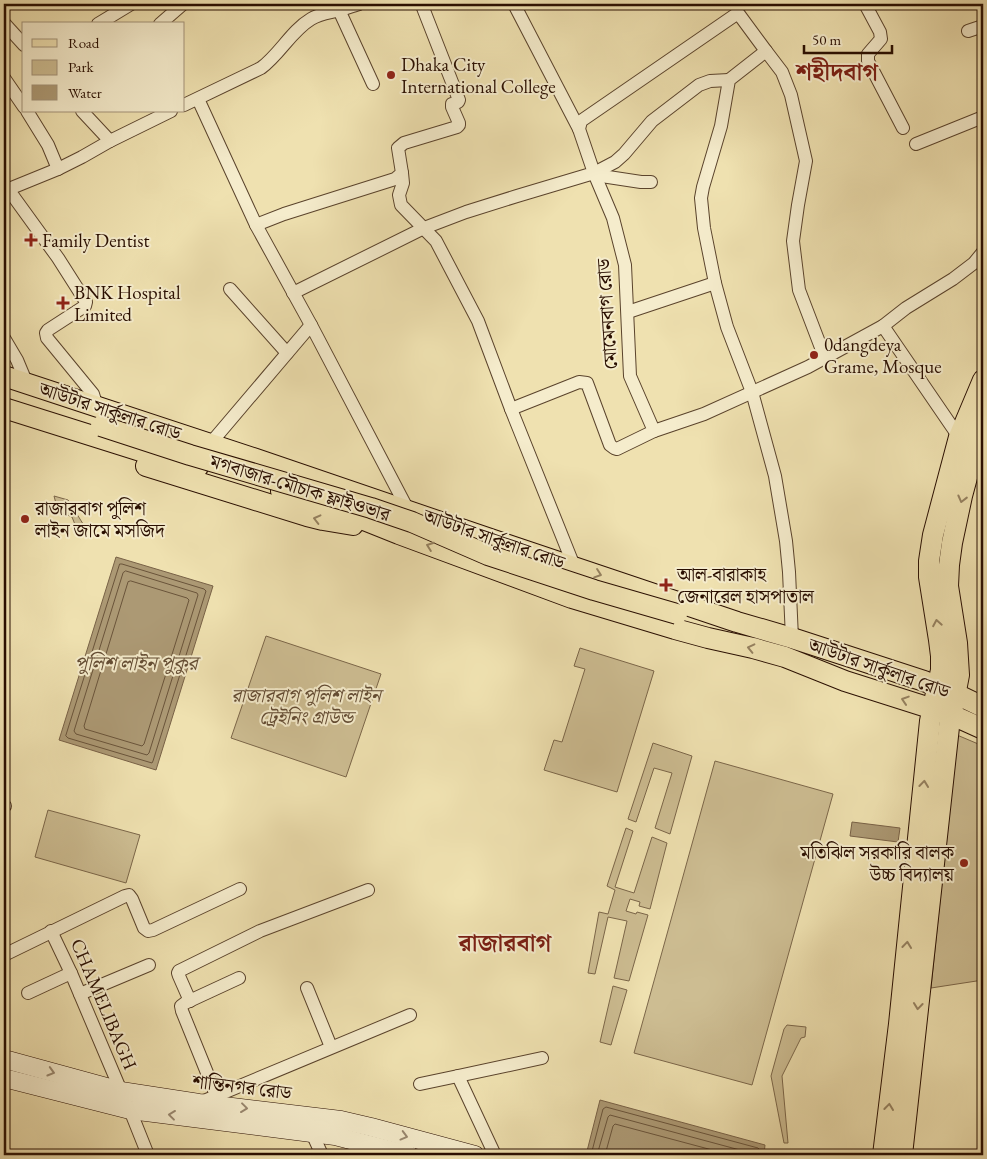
<svg xmlns="http://www.w3.org/2000/svg" width="987" height="1159" font-family="'EB Garamond','Noto Serif Bengali',serif">
  <rect width="100%" height="100%" fill="#efe1b0"/>
  <filter id="stains"><feTurbulence type="fractalNoise" baseFrequency=".004" numOctaves="4"/><feColorMatrix values="0 0 0 0 .2 0 0 0 0 .09 0 0 0 0 .02 0 0 0 .5 -.17"/></filter>
  <radialGradient id="worn" r=".72"><stop offset=".6" stop-color="#630" stop-opacity="0"/><stop offset="1" stop-color="#630" stop-opacity=".3"/></radialGradient>
  <g fill="#cdbd92" stroke="#7b6649">
    <path d="M54,496L68,500L85,527L82,532H78L72,517L58,511Z"/>
    <path d="M266,636L381,674L346,777L231,738Z"/>
    <path d="M580,648L654,671L617,792L544,770L554,740L562,742L585,669L574,666Z"/>
    <path d="M957,735L983,746V980L931,988Z"/>
    <path d="M653,743L692,756L670,834L655,828L672,773L654,768L636,822L628,819Z"/>
    <path d="M715,761L833,794L752,1085L634,1053Z"/>
    <path d="M48,810L140,835L126,883L35,857Z"/>
    <path d="M626,828L633,831L615,887L634,893L652,837L667,843L650,909L639,906L640,902L630,899L626,911L636,914L637,912L648,915L629,981L614,978L627,921L608,917L595,974L588,973L599,912L608,914L615,890L607,886Z"/>
    <path d="M613,986L627,990L611,1045L600,1042Z"/>
    <path d="M787,1025L806,1027L805,1037L801,1038L782,1076L788,1143H784L771,1076L784,1029Z"/>
  </g>
  <g fill="#ac9974" stroke="#786146">
    <path d="M116,557L213,586L156,770L59,740Z"/>
    <path d="M852,822L900,828L898,842L850,836Z"/>
    <path d="M600,1100L765,1145L764,1155H586Z"/>
  </g>
  <g fill="none" stroke-linecap="round" stroke-linejoin="round">
    <g stroke="#6a543a" stroke-width="1">
      <path d="M120,564H122L204,589L206,591L153,761L152,763L68,738L66,736Z"/>
      <path d="M126,571L197,593L198,595L149,753L147,755L76,734L74,731L123,573Z"/>
      <path d="M131,581L187,598L189,600L144,744L142,746L85,729L84,726L128,582Z"/>
      <path d="M591,1155L603,1109L606,1107L758,1148L760,1150V1155"/>
      <path d="M597,1155L608,1117L610,1115L751,1153L753,1155"/>
      <path d="M605,1155L613,1126L615,1124L731,1155"/>
    </g>
    <defs>
      <g id="street">
        <path d="M514,4L579,129"/>
        <path d="M865,4L880,32L881,39L868,54V61L903,128"/>
        <path d="M339,10L373,84"/>
        <path d="M4,23L24,45"/>
        <path d="M98,24L131,4"/>
        <path d="M160,24L183,4"/>
        <path d="M968,31L983,26"/>
        <path d="M766,51L782,72L791,95L806,161L798,205L793,241L799,290L825,358"/>
        <path d="M4,78L24,107"/>
        <path d="M198,99L256,225L311,325L408,510"/>
        <path d="M184,105L261,68C280,54 291,31 311,19C321,13 329,13 340,10C346,8 353,6 359,4"/>
        <path d="M27,111L48,145L58,169"/>
        <path d="M82,111L110,141"/>
        <path d="M916,144L983,117"/>
        <path d="M402,173L403,183L399,195L401,205L436,241L478,321L511,409L579,382L587,383L610,445L614,448L617,449L654,431L630,376L625,265L613,218L594,173L615,162L624,154L652,121L699,85L710,81L729,80"/>
        <path d="M595,175L641,182H651"/>
        <path d="M8,189L58,258L86,302L85,306L48,330L46,333L47,338L93,394L97,407"/>
        <path d="M4,191L58,169L82,157L110,141L171,111"/>
        <path d="M256,225L284,214L395,179L402,173L398,148L404,143L457,127L459,125V123L452,107V104L458,102L459,100L423,8"/>
        <path d="M230,289L287,353"/>
        <path d="M293,293L424,228L466,212L517,196L594,173L579,129L581,121L738,13L766,51L729,80L721,126L703,187L701,198L704,228L715,283L727,327L752,392L775,476L786,541L789,572L792,638"/>
        <path d="M628,312L715,283"/>
        <path d="M883,326L959,437"/>
        <path d="M4,338L17,360L27,384"/>
        <path d="M511,409L574,566"/>
        <path d="M654,431L704,414L808,367L883,326L906,308L953,279L974,263L983,252"/>
        <path d="M210,444L311,325"/>
        <path d="M4,805L5,806"/>
        <path d="M51,931L71,973L121,1091"/>
        <path d="M4,955L125,896L129,895L132,899L144,928L148,931L153,930L240,889"/>
        <path d="M307,988L331,1047"/>
        <path d="M28,993L71,973"/>
        <path d="M80,994L149,965"/>
        <path d="M190,1001L179,976L178,973L179,971L260,931L368,890"/>
        <path d="M420,1084L458,1076"/>
        <path d="M216,1095L182,1011L181,1006L185,1003L239,978"/>
        <path d="M199,1103L410,1015"/>
        <path d="M130,1110L148,1155"/>
        <path d="M312,1133L322,1155"/>
        <path d="M493,1155L494,1153L458,1076L542,1058"/>
      </g>
      <g id="secondary">
        <path d="M4,1059L121,1091L199,1103L341,1120L371,1127L475,1155"/>
        <path d="M4,1078L130,1110L335,1136L409,1155"/>
      </g>
      <g id="primary">
        <path d="M4,376L256,459L505,544L737,622L792,638L924,681L956,694L983,707"/>
        <path d="M4,408L150,454L198,467"/>
        <path d="M146,466L307,516L323,520L353,525"/>
        <path d="M281,491L354,516L399,534L572,598L675,629L708,638L753,648L785,657L845,681L952,715L983,729"/>
        <path d="M883,1155L899,1024L930,721L941,670V656L939,640L929,577V561L933,535L959,437L983,380"/>
        <path d="M902,1155L949,727L959,675L957,643L948,586L949,565L952,543L962,496L983,418"/>
      </g>
    </defs>
    <use href="#street" stroke="#5a432c" stroke-width="14"/>
    <use href="#secondary" stroke="#290e00" stroke-width="19"/>
    <use href="#primary" stroke="#290e00" stroke-width="22"/>
    <use href="#street" stroke="#f5eccc" stroke-width="12"/>
    <use href="#secondary" stroke="#f5eccc" stroke-width="18"/>
    <use href="#primary" stroke="#efe1b0" stroke-width="20"/>
    <defs>
      <path id="primary-bridge" d="M101,426L190,455L371,508L412,522L488,555L594,590L677,614"/>
    </defs>
    <use href="#primary-bridge" stroke="#290e00" stroke-width="22" stroke-linecap="butt"/>
    <use href="#primary-bridge" stroke="#efe1b0" stroke-width="20"/>
  </g>
  <defs><path id="oneway-chevron" d="M-2-3.5L2.5 0L-2 3.5" fill="none" stroke-width="1.6" stroke-linecap="round" stroke-linejoin="round" transform="scale(1.25)"/></defs>
  <g stroke="#968261">
    <use href="#oneway-chevron" transform="translate(962 499) rotate(104)"/>
    <use href="#oneway-chevron" transform="translate(317 519) rotate(-166)"/>
    <use href="#oneway-chevron" transform="translate(430 546) rotate(-160)"/>
    <use href="#oneway-chevron" transform="translate(598 574) rotate(19)"/>
    <use href="#oneway-chevron" transform="translate(937 623) rotate(-100)"/>
    <use href="#oneway-chevron" transform="translate(751 648) rotate(-167)"/>
    <use href="#oneway-chevron" transform="translate(905 700) rotate(-162)"/>
    <use href="#oneway-chevron" transform="translate(924 784) rotate(-84)"/>
    <use href="#oneway-chevron" transform="translate(907 945) rotate(-84)"/>
    <use href="#oneway-chevron" transform="translate(918 1006) rotate(96)"/>
    <use href="#oneway-chevron" transform="translate(889 1107) rotate(-83)"/>
  </g>
  <g stroke="#998870">
    <use href="#oneway-chevron" transform="translate(51 1072) rotate(16)"/>
    <use href="#oneway-chevron" transform="translate(244 1108) rotate(7)"/>
    <use href="#oneway-chevron" transform="translate(172 1115) rotate(-173)"/>
    <use href="#oneway-chevron" transform="translate(404 1136) rotate(15)"/>
  </g>
  <g fill="#8f2418" stroke="#f5eccc" stroke-width="2">
    <circle cx="391" cy="75" r="5"/>
    <path d="M28.5 232.5h5v5h5v5h-5v5h-5v-5h-5v-5h5z"/>
    <path d="M60.5 295.5h5v5h5v5h-5v5h-5v-5h-5v-5h5z"/>
    <circle cx="814" cy="355" r="5"/>
    <circle cx="25" cy="519" r="5"/>
    <path d="M663.5 577.5h5v5h5v5h-5v5h-5v-5h-5v-5h5z"/>
    <circle cx="964" cy="863" r="5"/>
  </g>
  <g text-anchor="middle" dominant-baseline="central" stroke-width="4" stroke-linejoin="round" paint-order="stroke">
    <g font-size="19" fill="#290e00" stroke="#f5eccc" text-anchor="start">
      <text x="401" y="64">Dhaka City<tspan x="401" dy="22">International College</tspan></text>
      <text x="42" y="240">Family Dentist</text>
      <text x="74" y="292">BNK Hospital<tspan x="74" dy="22">Limited</tspan></text>
      <text x="824" y="344">0dangdeya<tspan x="824" dy="22">Grame, Mosque</tspan></text>
      <text x="35" y="508">রাজারবাগ পুলিশ<tspan x="35" dy="22">লাইন জামে মসজিদ</tspan></text>
      <text x="677" y="574">আল-বারাকাহ<tspan x="677" dy="22">জেনারেল হাসপাতাল</tspan></text>
      <text x="954" y="852" text-anchor="end">মতিঝিল সরকারি বালক<tspan x="954" dy="22">উচ্চ বিদ্যালয়</tspan></text>
    </g>
    <g font-size="19" fill="#290e00" stroke="#f5eccc">
      <text transform="translate(607 314) rotate(-94)">মোমেনবাগ রোড</text>
      <text transform="translate(110 411) rotate(18)">আউটার সার্কুলার রোড</text>
      <text transform="translate(300 488) rotate(17)">মগবাজার-মৌচাক ফ্লাইওভার</text>
      <text transform="translate(494 539) rotate(19)">আউটার সার্কুলার রোড</text>
      <text transform="translate(879 668) rotate(19)">আউটার সার্কুলার রোড</text>
      <text transform="translate(104 1004) rotate(67)">CHAMELIBAGH</text>
      <text transform="translate(242 1087) rotate(7)">শান্তিনগর রোড</text>
    </g>
    <g font-size="19" font-style="italic" fill="#624b33" stroke="#f5eccc">
      <text x="306" y="695">রাজারবাগ পুলিশ লাইন<tspan x="306" dy="22">ট্রেইনিং গ্রাউন্ড</tspan></text>
    </g>
    <g font-size="20" font-style="italic" fill="#644d34" stroke="#f5eccc">
      <text x="136" y="663">পুলিশ লাইন পুকুর</text>
    </g>
    <g font-size="24" font-weight="bold" fill="#7a1f14" stroke="#f5eccc">
      <text x="837" y="71">শহীদবাগ</text>
      <text x="505" y="942">রাজারবাগ</text>
    </g>
  </g>
  <rect width="987" height="1159" fill="none" stroke="#efe1b0" stroke-width="20"/>
  <rect x="5" y="5" width="977" height="1149" fill="none" stroke="#290e00" stroke-width="2.5"/>
  <rect x="10" y="10" width="967" height="1139" fill="none" stroke="#290e00"/>
  <rect x="22" y="22" width="162" height="90" fill="#f5eccc" stroke="#a3937a"/>
  <rect x="32" y="39" width="25" height="8" fill="#efe1b0" stroke="#a3937a"/>
  <text x="68" y="48" font-size="15" fill="#290e00">Road</text>
  <rect x="32" y="60" width="25" height="15" fill="#cdbd92" stroke="#a3937a"/>
  <text x="68" y="72" font-size="15" fill="#290e00">Park</text>
  <rect x="32" y="85" width="25" height="15" fill="#ac9974" stroke="#a3937a"/>
  <text x="68" y="98" font-size="15" fill="#290e00">Water</text>
  <path d="M804 45v8h88v-8" fill="none" stroke="#290e00" stroke-width="2.5"/>
  <text x="812" y="45" font-size="15" fill="#290e00" stroke="#f5eccc" stroke-width="4" paint-order="stroke">50 m</text>
  <rect width="100%" height="100%" filter="url(#stains)"/>
  <rect width="100%" height="100%" fill="url(#worn)"/>
</svg>
